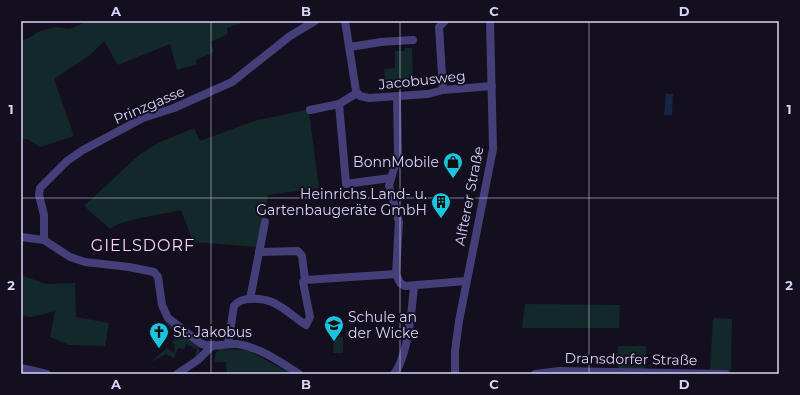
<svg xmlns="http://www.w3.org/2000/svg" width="800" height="395" font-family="Montserrat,sans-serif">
  <rect width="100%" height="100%" fill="#130f1f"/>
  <g fill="#132828">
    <path d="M87,21H244V22L227,28L228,34L210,42L214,52L196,60L197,64L177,70L170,44L118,65L104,41L90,55L54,79L74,136L40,147L27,139H21V41L31,37L38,32L55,27L70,29Z"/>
    <path d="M405,48H412L413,87L386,89L384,69L395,68V51H405Z"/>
    <path d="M305,110L309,112L319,188L268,195L265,219L257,247L193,242L181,210C165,214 121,219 110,229L84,206L139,155L158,143L194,128L200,141L254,121Z"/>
    <path d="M21,275L46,284L75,283L76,317L109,323L105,346L69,345L50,337L55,311L31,317L21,315Z"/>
    <path d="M525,304L620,305L619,328H522Z"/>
    <path d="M163,318L199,348L200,353L194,358L197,349L186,344L184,349L178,348L174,358L166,354L150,363L167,348L172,352L175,351L174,347L175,344L172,343L176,336Z"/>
    <path d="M713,318L732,319L731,371L710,370Z"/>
    <path d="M334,337H343V353H333Z"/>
    <path d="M618,346H646V370L618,369Z"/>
    <path d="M220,349L247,350L292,374H227L226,362H214L216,353Z"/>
  </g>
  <path fill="#152544" d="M666,94H673L672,115H664Z"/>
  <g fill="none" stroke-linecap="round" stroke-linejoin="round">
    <path stroke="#152544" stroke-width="1.5" d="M21,47C34,44 43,38 55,35L65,41L93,28L95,22"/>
    <g stroke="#443f79" stroke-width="8">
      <path d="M345,21L356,91L360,96L369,98L428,94L443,90L492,86"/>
      <path d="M350,47L381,42L413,40"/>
      <path d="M443,90L439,27L444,22"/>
      <path d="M339,104L346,184L390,178"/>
      <path d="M310,110L339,104L357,93"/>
      <path d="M21,237L44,240L70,257L85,262L129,267L154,272L158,277L162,305L168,318L200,343C210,349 225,343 237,344C259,347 281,362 299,374"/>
      <path d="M44,240V215L39,195L40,188L67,161L83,150L143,118L174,108L232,82L290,36L315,21"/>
      <path d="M259,252L298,251L302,256L305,280L396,274L400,283L405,286L466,281"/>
      <path d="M396,274L399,222L389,186L398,154L397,97"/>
      <path d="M250,299L265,222"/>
      <path d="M228,344L234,306C241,296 262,298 272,302C284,307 295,318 306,325L310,317L303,282L305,280"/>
      <path d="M21,368L47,374"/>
      <path d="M177,374L198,360L213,345"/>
      <path d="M394,374C408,356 412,309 414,286"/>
      <path d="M455,374V351L459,321L493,149L490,21"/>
      <path d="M535,374L559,371L726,374"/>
    </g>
  </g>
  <path fill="none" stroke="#d9d3fa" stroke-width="1" stroke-opacity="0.55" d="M211,21V374M400,21V374M589,21V374M21,198H779"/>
  <defs>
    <symbol id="shop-pin" viewBox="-11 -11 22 30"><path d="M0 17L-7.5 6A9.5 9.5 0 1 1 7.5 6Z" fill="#1ac4df" stroke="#130f1f"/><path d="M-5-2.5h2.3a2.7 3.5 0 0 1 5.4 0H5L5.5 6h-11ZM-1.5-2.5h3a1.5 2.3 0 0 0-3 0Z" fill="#111"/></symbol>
    <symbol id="building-pin" viewBox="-11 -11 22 30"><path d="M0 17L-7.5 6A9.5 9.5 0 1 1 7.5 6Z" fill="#1ac4df" stroke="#130f1f"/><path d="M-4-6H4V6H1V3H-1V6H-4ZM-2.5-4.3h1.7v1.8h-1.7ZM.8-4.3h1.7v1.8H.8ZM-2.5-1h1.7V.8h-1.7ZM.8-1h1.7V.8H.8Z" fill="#111"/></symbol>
    <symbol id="school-pin" viewBox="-11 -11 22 30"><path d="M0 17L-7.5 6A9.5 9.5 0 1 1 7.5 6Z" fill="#1ac4df" stroke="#130f1f"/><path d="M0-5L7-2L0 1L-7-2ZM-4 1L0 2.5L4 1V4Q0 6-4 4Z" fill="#111"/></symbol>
    <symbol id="church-pin" viewBox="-11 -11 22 30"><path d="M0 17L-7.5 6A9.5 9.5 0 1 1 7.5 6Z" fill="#1ac4df" stroke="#130f1f"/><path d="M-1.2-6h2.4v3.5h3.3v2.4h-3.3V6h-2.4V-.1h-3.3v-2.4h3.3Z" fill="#111"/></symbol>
  </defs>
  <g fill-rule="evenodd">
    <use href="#shop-pin" x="442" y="151" width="22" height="30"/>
    <use href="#building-pin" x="430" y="191" width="22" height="30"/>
    <use href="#school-pin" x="323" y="314" width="22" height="30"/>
    <use href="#church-pin" x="148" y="321" width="22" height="30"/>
  </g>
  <g text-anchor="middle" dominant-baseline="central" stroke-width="4" stroke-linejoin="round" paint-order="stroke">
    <g font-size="14" fill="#d9d3fa" stroke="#130f1f">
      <text transform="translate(422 80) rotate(-6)">Jacobusweg</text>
      <text transform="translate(149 105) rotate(-23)">Prinzgasse</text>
      <text transform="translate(469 196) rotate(-79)">Alfterer Straße</text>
      <text transform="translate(631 359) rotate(1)">Dransdorfer Straße</text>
    </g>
    <g font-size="14" fill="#d9d3fa" stroke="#130f1f" text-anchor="end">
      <text x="439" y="162">BonnMobile</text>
      <text x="427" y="194">Heinrichs Land- u.<tspan x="427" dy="16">Gartenbaugeräte GmbH</tspan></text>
      <text x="348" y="317" text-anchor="start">Schule an<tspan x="348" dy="16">der Wicke</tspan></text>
      <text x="173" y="332" text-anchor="start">St. Jakobus</text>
    </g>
    <g font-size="16" letter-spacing="1" fill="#fad4eb" stroke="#130f1f">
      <text x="143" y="245">GIELSDORF</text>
    </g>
  </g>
  <rect width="800" height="395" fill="none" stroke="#130f1f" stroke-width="44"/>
  <rect x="22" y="22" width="756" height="351" fill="none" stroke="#d9d3fa" stroke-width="1.5"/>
  <g font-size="13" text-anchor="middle" font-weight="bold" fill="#d9d3fa">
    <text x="116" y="16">A</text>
    <text x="306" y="16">B</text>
    <text x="494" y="16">C</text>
    <text x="684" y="16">D</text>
    <text x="11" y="114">1</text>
    <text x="789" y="114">1</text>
    <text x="11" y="290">2</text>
    <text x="789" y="290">2</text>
    <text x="116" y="389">A</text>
    <text x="306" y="389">B</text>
    <text x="494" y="389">C</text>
    <text x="684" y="389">D</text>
  </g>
</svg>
